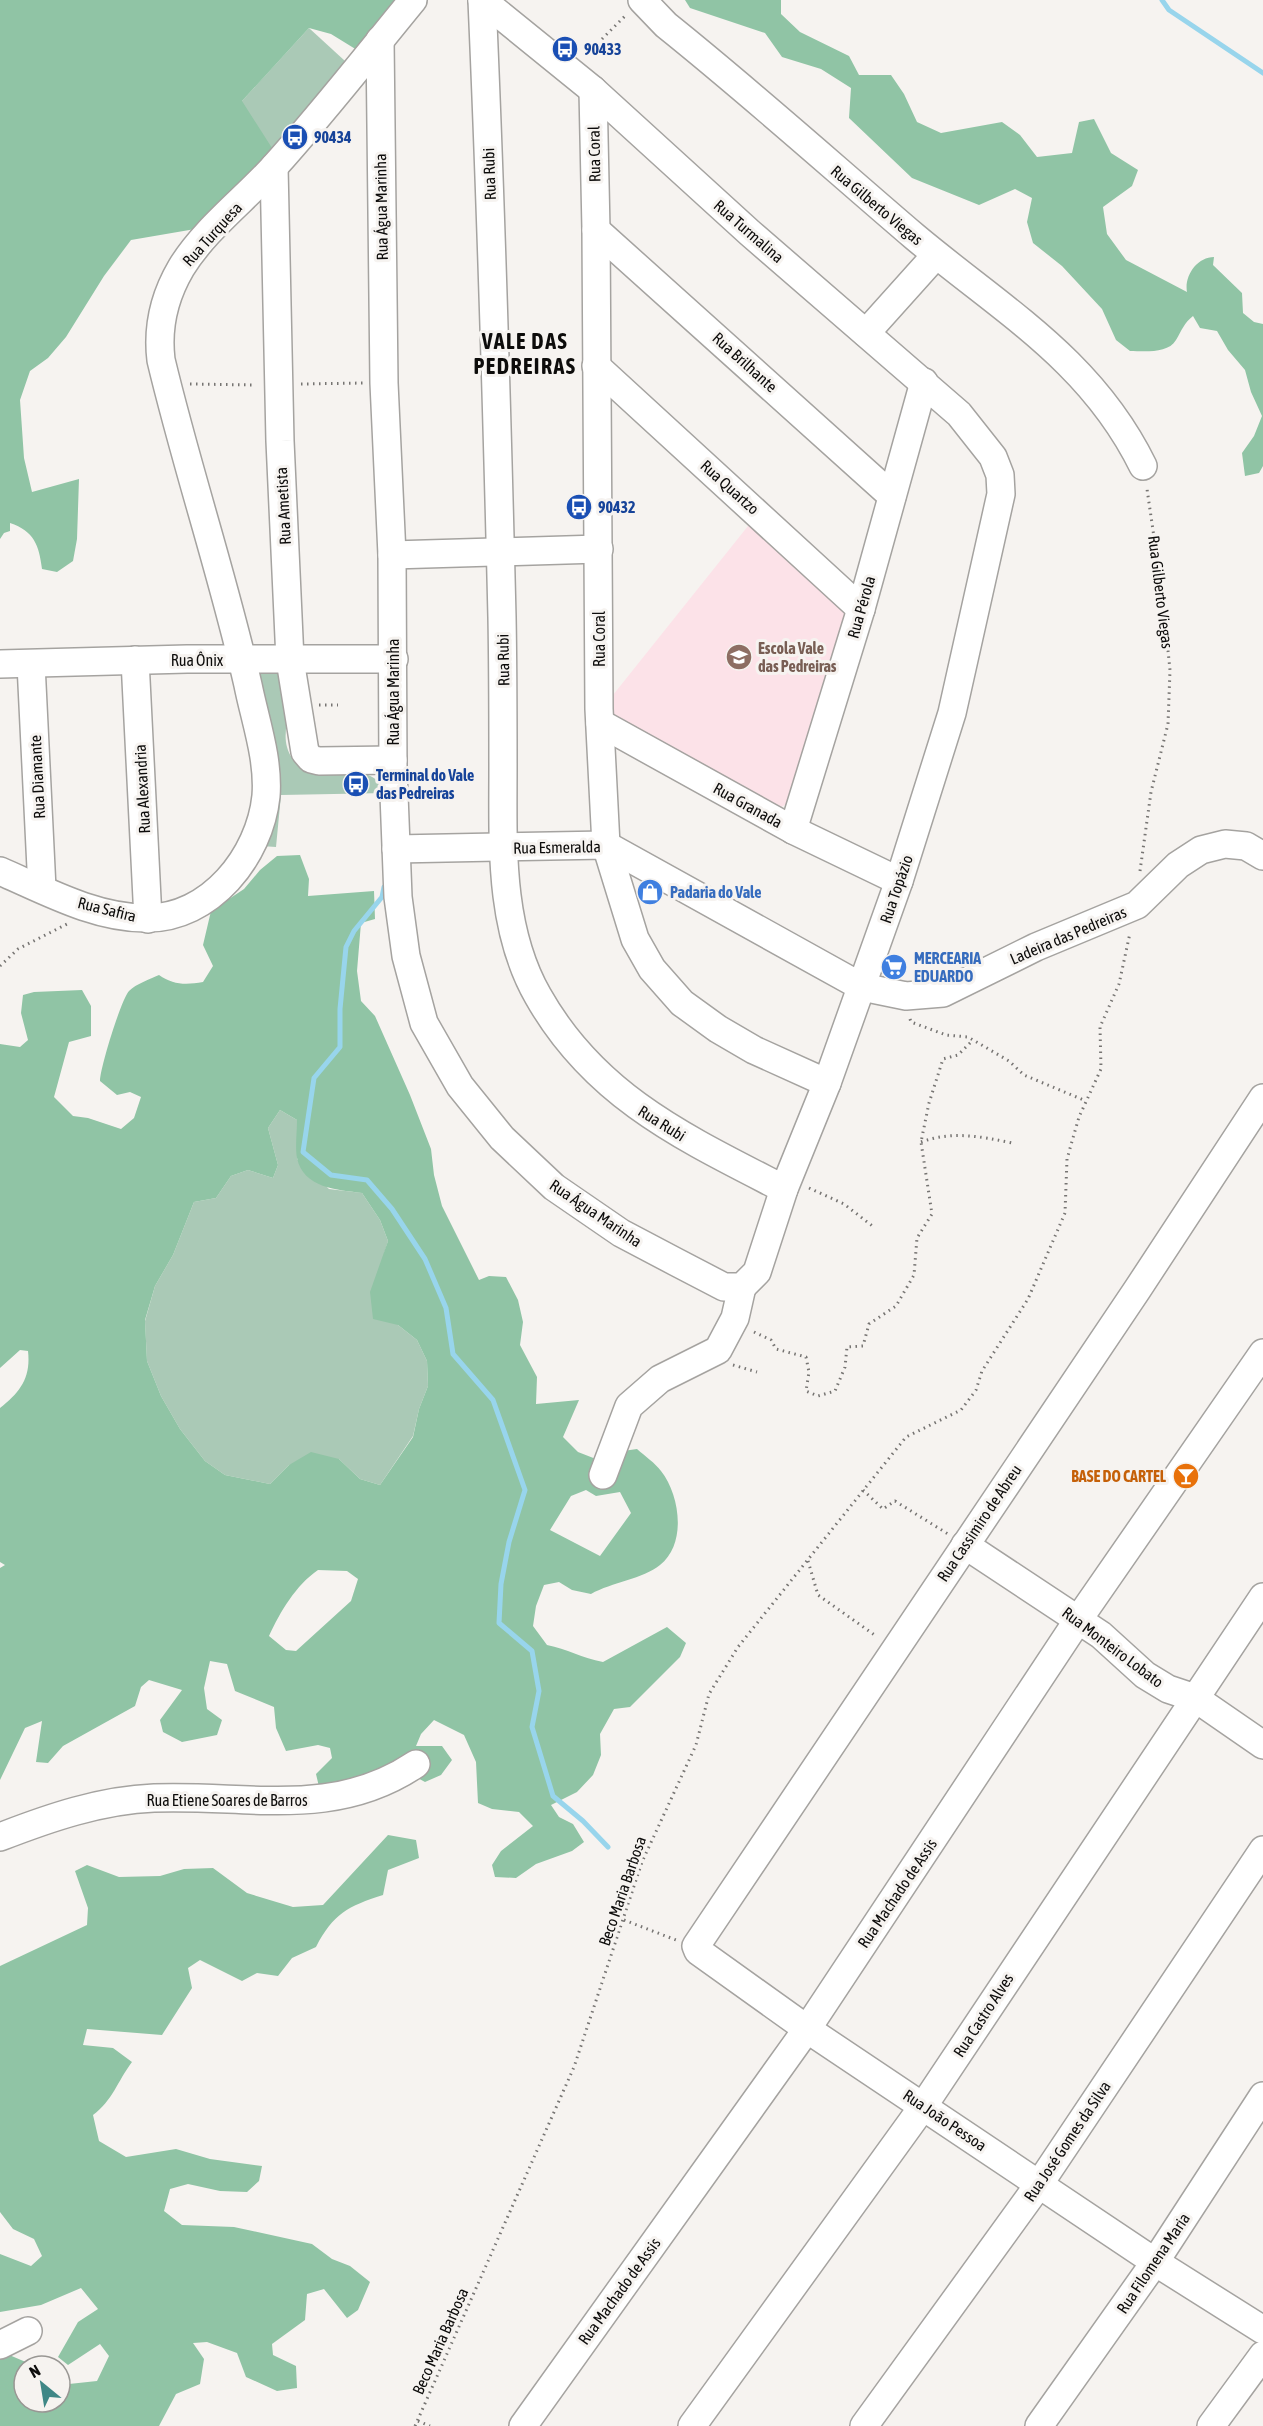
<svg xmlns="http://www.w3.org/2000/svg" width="1263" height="2426" font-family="'Asap Condensed',sans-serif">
  <rect width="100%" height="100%" fill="#f6f3f0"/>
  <path fill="#fce2e8" d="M752,521L848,615L789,803L777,809L613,717L609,700Z"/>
  <g fill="#aac9b6">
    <path d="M309,28L357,72L278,159L241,102Z"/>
    <path d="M282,667C284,680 287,692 288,705C289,718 283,733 287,747C300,794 364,748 387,793L281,795L276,847L261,846L255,677L260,670Z"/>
    <path d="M280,1110L297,1120V1159L329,1189L362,1193L380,1220L388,1241L384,1254L398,1325L417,1340L427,1361L428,1386L419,1409L413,1436L380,1485L360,1479L339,1459L289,1465L270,1484L225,1475L205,1461L180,1429L161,1396L147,1361L145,1321L155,1286L173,1255L194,1202L216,1198L231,1176L248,1170L273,1178L278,1165L268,1128Z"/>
  </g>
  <g fill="#90c4a5" fill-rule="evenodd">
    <path d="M0,0H397L357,50L331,34L309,28L242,101L272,148L201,228L131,240L104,276L66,337L48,358L30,371L20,400L24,458L32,492L79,479L77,539L73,561L57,572L42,569C39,545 34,531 10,523V531L4,533L0,539Z"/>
    <path d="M685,0H781V14L800,32L849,56L859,75H891L904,94L917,122L941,133L1002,122L1020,135L1037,157L1072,153L1079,122L1094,119L1111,153L1138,170L1132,186L1103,207L1107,234L1126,260L1187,292C1184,276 1197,257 1214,257L1213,265L1242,293L1243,313L1254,322L1263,324V466L1259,473L1245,476L1242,453L1254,436L1262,416L1251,392L1245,370L1228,350L1217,331L1200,328L1193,316C1184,323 1182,330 1176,340C1168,354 1144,351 1130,351L1116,340L1102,309L1062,266L1033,243L1027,222L1032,198L1015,189L979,205L912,178L849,118L851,88L821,69L782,57L765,33L690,8Z"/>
    <path d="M300,855L309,879L308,896L374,891L375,919L361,923L357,971L361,1001L375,1016L410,1095L431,1149L434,1175L442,1206L479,1280L489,1276L506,1277L518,1300L523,1322L520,1345L537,1377L536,1404L579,1400L563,1437L578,1452L601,1461L623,1451L637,1449C645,1456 655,1463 661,1471C680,1495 687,1544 660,1565C643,1579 612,1582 591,1594L572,1590L559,1582L544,1585L536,1606L533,1626L547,1645C567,1649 582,1658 603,1662L667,1627L686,1643L680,1657L630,1707L614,1709L600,1734L601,1755L593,1775L577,1792L551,1805L559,1817L573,1824L584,1842L572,1851L536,1864L516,1878L495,1877L492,1865L501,1851L533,1826L519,1812L492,1809L478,1803L476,1762L464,1735L434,1720L421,1734L416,1746H442L452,1760L441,1775L425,1782L394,1765L320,1791L316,1774L332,1758L330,1748L318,1745L286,1751L276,1728L274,1707L235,1691L227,1664L210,1661L204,1688L207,1709L222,1720L217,1735L182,1742L163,1732L160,1720L182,1690L149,1680L141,1687L135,1706L63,1746L48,1763L36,1762L42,1721L25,1728L0,1780V1568L5,1565L0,1562V1408C20,1392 31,1378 28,1351L20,1350L0,1368V1044L20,1047L28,1040L21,1013L23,995L34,992L82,990L91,1006V1036L69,1042L54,1097L73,1116L88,1118L121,1129L134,1118L141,1097L130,1092L117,1095L100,1081C100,1068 121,1000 129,991C136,984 150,979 159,975C173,985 186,985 203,982L213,966L203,945L211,911L244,889L260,870L277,856ZM280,1110L297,1120C297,1132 295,1147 297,1158C303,1188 338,1190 362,1193L380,1220L388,1241L370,1292L373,1319L398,1325L417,1340L427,1361L428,1386L419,1409L413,1437L380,1485L360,1479L339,1459L311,1452L289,1465L270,1484L225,1475L205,1461L180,1429L161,1396L147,1361L145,1320L155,1286L173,1255L194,1202L216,1198L231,1176L248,1170L273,1178L278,1165L268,1128ZM586,1490L596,1496L620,1492L631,1513L600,1556L550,1530L571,1496ZM318,1570L347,1571L358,1579L351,1601L296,1651L286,1650L269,1636C280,1612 296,1585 318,1570Z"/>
    <path d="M388,1835L416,1840L419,1858L388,1870L383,1895C348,1906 333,1914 316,1947L292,1958L278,1976L257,1973L242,1981L200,1960L188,1968L192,1988L162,2035L87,2029L83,2045L113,2048L132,2062C117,2082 113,2100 93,2115L99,2141L126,2157L176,2149L210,2159L262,2166L259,2181L247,2192L220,2191L188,2184L170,2189L164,2211L182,2225L234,2227L312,2244L332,2259L350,2266L370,2282L358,2310L347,2318L324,2289L307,2294L305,2320L272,2344L273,2355L296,2366L297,2388L277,2391L246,2377L237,2353L207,2342L193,2343L204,2359L200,2384L176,2394L159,2426H0V2357L7,2354L35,2366H24V2402H60V2379L69,2384L97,2381L109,2356L100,2344L68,2365L58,2357L78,2322L98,2309L81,2288L41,2305L0,2312V2254L31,2266L42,2256L34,2239L13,2229L0,2212V1966L87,1925L88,1908L75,1871L87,1865L119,1877L160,1876L184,1869L213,1868L247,1893L293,1907L323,1905Z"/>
  </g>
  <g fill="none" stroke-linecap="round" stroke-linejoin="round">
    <g stroke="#98d5ec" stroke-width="5">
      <path d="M1162,0L1169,10L1263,73"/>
      <path d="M384,887L382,897L354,931L346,947L340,1009V1047L314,1078L303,1152L331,1175L367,1180L392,1209L425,1259L446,1308L453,1354L493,1400L525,1490L509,1542L501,1584L499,1623L532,1651L539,1691L532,1727L553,1796L583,1821L608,1847"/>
    </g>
    <defs>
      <g id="minor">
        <path d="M482,0C491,206 497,411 502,617C503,668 503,718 503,769C503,845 499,928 538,996C595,1097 685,1138 784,1189"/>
        <path d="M642,0L666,25C751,93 832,166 915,237C1002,310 1091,360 1143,466"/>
        <path d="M380,40L384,383L392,555L393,769L398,897L406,956L424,1023L460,1086L502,1138L554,1187L621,1233L676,1262L724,1287H742L757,1272L784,1189L827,1083L899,881L952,713L1001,494L1000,475L993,457L959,414L750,233L593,90L482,0"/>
        <path d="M593,90L596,230L599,709L606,845L635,939L652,969L682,1003L718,1029L754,1050L827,1083"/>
        <path d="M274,167L280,441L290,660L305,752L311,759L319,761L393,760"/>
        <path d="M596,230L892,496"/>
        <path d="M866,333L936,255"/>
        <path d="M596,366L861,609"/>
        <path d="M392,555L599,549"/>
        <path d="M135,660L148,919"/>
        <path d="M0,664L187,659H394"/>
        <path d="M31,664L42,889"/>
        <path d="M600,723L793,830L899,881"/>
        <path d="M793,830L861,609L924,382"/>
        <path d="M396,849L606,845L862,987L906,996L943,993L1036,947L1137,905L1178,865L1201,850L1225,844L1246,846L1263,856"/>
        <path d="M0,871C46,891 95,918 146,918C210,919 260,856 266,796C269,759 255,720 248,685C223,575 187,469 161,360C157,327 164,297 181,268C204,230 244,200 273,168C322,114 367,56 413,0"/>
        <path d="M1263,1098L1137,1290L696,1946L698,1951L807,2029L1155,2262L1263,2330"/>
        <path d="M603,1475L629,1406L660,1379L718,1350L735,1318L742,1287"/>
        <path d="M965,1545L1101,1635L1145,1675L1168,1689L1195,1698L1263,1745"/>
        <path d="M0,1837C49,1818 101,1800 154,1798C247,1794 333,1820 416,1764"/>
        <path d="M0,2345L28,2331"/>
        <path d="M523,2426L807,2029L1078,1620L1263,1353"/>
        <path d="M692,2426L924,2105L1263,1597"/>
        <path d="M864,2426L1040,2183L1263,1850"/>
        <path d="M1039,2426L1155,2262L1263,2096"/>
        <path d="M1211,2426L1263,2355"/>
      </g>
    </defs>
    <use href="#minor" stroke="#a5a3a0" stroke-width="30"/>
    <g stroke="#767472" stroke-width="3" stroke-dasharray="1.5 4.5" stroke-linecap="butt">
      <path d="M585,56L627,14"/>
      <path d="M190,384L255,385"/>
      <path d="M301,384L363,383"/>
      <path d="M319,705H338"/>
      <path d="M1140,871L1151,792L1168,724L1170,670L1162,592L1147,489"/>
      <path d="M0,966L18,949L67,924"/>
      <path d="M910,1019L911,1022L946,1035L968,1037L1009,1061L1024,1075L1086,1101"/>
      <path d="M921,1142C952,1131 979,1136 1012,1143"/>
      <path d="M809,1188L844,1204L875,1228"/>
      <path d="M754,1332L771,1340L776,1349L806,1357L809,1372L806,1391L818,1396L835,1391L845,1367L847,1347L863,1346L869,1324L896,1306L914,1275L917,1238L932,1214L921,1142L929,1103L943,1059L958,1055L973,1040"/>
      <path d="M733,1365L757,1372"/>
      <path d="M863,1490L883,1509L895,1501L948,1534"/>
      <path d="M808,1561L818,1595L876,1636"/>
      <path d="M624,1920L676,1940"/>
      <path d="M418,2421L430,2426"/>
      <path d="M415,2426L574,2067L642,1862L696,1745L709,1694L738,1647L906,1437L961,1410L976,1390L982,1371L1028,1299L1065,1213L1067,1159L1079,1117L1101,1069L1100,1027L1119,984L1130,933"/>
    </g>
    <use href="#minor" stroke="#fff" stroke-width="27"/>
  </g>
  <defs>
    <symbol id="bus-disc" viewBox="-11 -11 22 22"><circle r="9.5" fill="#1a4fb4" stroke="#f6f3f0"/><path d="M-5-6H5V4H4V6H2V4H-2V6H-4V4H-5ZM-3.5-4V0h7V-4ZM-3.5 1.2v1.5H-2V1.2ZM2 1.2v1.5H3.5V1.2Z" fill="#fff"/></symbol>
    <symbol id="school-disc" viewBox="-11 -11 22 22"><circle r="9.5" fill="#8d6e63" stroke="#f6f3f0"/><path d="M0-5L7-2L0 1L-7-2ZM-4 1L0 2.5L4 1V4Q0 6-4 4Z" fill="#fff"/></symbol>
    <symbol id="shop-disc" viewBox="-11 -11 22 22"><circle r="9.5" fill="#3f7fe0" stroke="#f6f3f0"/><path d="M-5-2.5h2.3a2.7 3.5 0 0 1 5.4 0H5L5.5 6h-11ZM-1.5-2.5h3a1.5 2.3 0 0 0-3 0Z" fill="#fff"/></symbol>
    <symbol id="supermarket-disc" viewBox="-11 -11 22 22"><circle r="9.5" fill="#3f7fe0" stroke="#f6f3f0"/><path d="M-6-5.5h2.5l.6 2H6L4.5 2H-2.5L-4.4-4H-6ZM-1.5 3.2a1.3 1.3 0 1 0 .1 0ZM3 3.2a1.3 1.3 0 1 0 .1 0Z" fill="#fff"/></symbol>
    <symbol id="bar-disc" viewBox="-11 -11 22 22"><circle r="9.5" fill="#e8710a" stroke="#f6f3f0"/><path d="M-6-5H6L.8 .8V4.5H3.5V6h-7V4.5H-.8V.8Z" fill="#fff"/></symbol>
  </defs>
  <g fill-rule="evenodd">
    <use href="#bus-disc" x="550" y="34" width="30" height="30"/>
    <use href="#bus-disc" x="280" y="122" width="30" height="30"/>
    <use href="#bus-disc" x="564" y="492" width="30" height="30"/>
    <use href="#school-disc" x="724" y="642" width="30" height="30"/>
    <use href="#bus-disc" x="341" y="769" width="30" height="30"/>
    <use href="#shop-disc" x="635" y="877" width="30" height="30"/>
    <use href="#supermarket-disc" x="879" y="952" width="30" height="30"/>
    <use href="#bar-disc" x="1171" y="1461" width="30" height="30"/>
  </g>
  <g text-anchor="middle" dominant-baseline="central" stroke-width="6" stroke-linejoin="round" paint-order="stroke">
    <g font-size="16" font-weight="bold" fill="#164399" stroke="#f6f3f0" text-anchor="start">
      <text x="584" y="49">90433</text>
      <text x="314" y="137">90434</text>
      <text x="598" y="507">90432</text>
      <text x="376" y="775">Terminal do Vale<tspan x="376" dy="18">das Pedreiras</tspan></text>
    </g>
    <g font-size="16" fill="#0d0c0b" stroke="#f6f3f0">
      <text transform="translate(594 154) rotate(-91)">Rua Coral</text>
      <text transform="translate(489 174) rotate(-92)">Rua Rubi</text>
      <text transform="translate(877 205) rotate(40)">Rua Gilberto Viegas</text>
      <text transform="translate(381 207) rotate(-91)">Rua Água Marinha</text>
      <text transform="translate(749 231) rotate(41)">Rua Turmalina</text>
      <text transform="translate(212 234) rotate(-48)">Rua Turquesa</text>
      <text transform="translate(745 362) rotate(42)">Rua Brilhante</text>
      <text transform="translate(730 487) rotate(42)">Rua Quartzo</text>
      <text transform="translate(283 506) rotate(-93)">Rua Ametista</text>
      <text transform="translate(1161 592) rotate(83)">Rua Gilberto Viegas</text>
      <text transform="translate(861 607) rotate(-74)">Rua Pérola</text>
      <text transform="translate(599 639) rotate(-90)">Rua Coral</text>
      <text x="197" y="660">Rua Ônix</text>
      <text transform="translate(503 660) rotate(-91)">Rua Rubi</text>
      <text transform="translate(393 692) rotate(-90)">Rua Água Marinha</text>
      <text transform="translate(37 777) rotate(-93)">Rua Diamante</text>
      <text transform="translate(142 789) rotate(-93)">Rua Alexandria</text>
      <text transform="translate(748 805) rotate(29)">Rua Granada</text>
      <text transform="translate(557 847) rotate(-1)">Rua Esmeralda</text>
      <text transform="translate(896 889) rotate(-71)">Rua Topázio</text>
      <text transform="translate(107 909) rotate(14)">Rua Safira</text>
      <text transform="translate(1068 935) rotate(-23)">Ladeira das Pedreiras</text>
      <text transform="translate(662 1123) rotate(32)">Rua Rubi</text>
      <text transform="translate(596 1213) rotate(34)">Rua Água Marinha</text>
      <text transform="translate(979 1523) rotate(-56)">Rua Cassimiro de Abreu</text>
      <text transform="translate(1113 1647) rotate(37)">Rua Monteiro Lobato</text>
      <text x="227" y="1800">Rua Etiene Soares de Barros</text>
      <text transform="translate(622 1891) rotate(-71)">Beco Maria Barbosa</text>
      <text transform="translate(897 1893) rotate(-56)">Rua Machado de Assis</text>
      <text transform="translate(983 2015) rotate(-57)">Rua Castro Alves</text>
      <text transform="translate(945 2120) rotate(34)">Rua João Pessoa</text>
      <text transform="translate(1067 2141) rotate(-56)">Rua José Gomes da Silva</text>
      <text transform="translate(1153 2263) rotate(-56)">Rua Filomena Maria</text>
      <text transform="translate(619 2291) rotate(-54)">Rua Machado de Assis</text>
      <text transform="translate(440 2341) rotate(-66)">Beco Maria Barbosa</text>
    </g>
    <g font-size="16" font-weight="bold" fill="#785e54" stroke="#f6f3f0" text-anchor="start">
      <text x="758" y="648">Escola Vale<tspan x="758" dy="18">das Pedreiras</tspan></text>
    </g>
    <g font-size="16" font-weight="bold" fill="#366cbe" stroke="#f6f3f0" text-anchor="start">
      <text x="670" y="892">Padaria do Vale</text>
      <text x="914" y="958">MERCEARIA<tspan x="914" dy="18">EDUARDO</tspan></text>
    </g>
    <g font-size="16" font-weight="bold" fill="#c56008" stroke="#f6f3f0" text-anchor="end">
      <text x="1166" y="1476">BASE DO CARTEL</text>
    </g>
    <g font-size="22" font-weight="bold" letter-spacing="1.5" fill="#0d0c0b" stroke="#f6f3f0">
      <text x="525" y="341">VALE DAS<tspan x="525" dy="25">PEDREIRAS</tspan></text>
    </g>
  </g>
  <g transform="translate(42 2384) rotate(330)"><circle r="28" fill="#f6f3f0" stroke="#999794" stroke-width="1.5"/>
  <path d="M0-4.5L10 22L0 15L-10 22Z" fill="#3f8786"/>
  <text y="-9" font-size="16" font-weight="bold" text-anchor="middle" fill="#0d0c0b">N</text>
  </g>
</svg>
